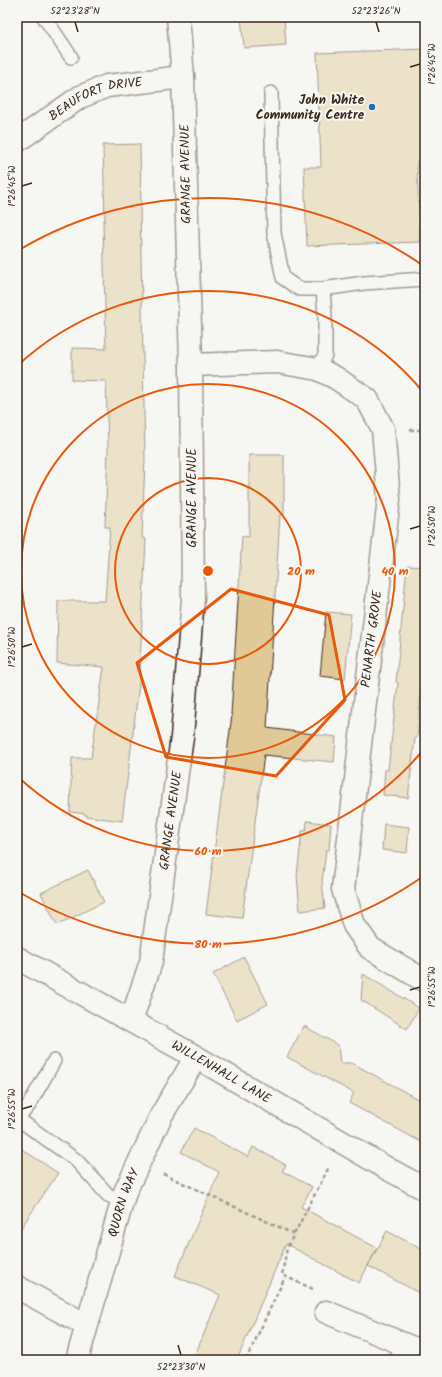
<svg xmlns="http://www.w3.org/2000/svg" width="442" height="1377" font-family="Kalam,sans-serif">
  <rect width="100%" height="100%" fill="#f6f6f2"/>
  <filter id="ink" filterUnits="userSpaceOnUse"><feTurbulence type="fractalNoise" baseFrequency=".025" numOctaves="2"/><feDisplacementMap in="SourceGraphic" scale="8" xChannelSelector="R" yChannelSelector="G"/><feConvolveMatrix kernelMatrix="1 2 1 2 8 2 1 2 1" color-interpolation-filters="sRGB"/></filter>
  <g filter="url(#ink)">
    <g fill="#e1c997" stroke="#3b2a1e">
      <path d="M241,17H284L286,45L244,48Z"/>
      <path d="M425,49V161H417L420,242L307,246L304,167H321L317,53Z"/>
      <path d="M140,144L141,204H140L145,459L142,538L146,539L139,684L122,821L86,816V814L70,812L72,758H91L104,667L57,663L58,601H105L110,527H105L108,449L106,381L72,380V348L106,349L103,221H105L103,145Z"/>
      <path d="M249,455H284V515H280L267,728L336,737L334,762L264,755L242,918L206,914L232,715H231L242,536L249,537Z"/>
      <path d="M407,566L425,567V648L417,738H415L408,798L383,795L385,770H388L398,683L396,682Z"/>
      <path d="M326,612L351,614L345,679L320,676Z"/>
      <path d="M307,821L331,824L329,850H326L322,882L325,908L300,911L297,876L302,831H306Z"/>
      <path d="M384,824L409,827L407,853L382,850Z"/>
      <path d="M88,870L104,902L57,925L41,893Z"/>
      <path d="M244,957L268,1004L237,1020L213,974Z"/>
      <path d="M363,974L419,1008L407,1029L361,1000Z"/>
      <path d="M304,1026L338,1045L340,1063H352L425,1103V1144L349,1103L354,1093L287,1057Z"/>
      <path d="M194,1128L248,1157L253,1147L286,1165L282,1171L312,1187L301,1207L377,1248L359,1283L286,1244L237,1360H193L220,1295L175,1276L219,1172L181,1152Z"/>
      <path d="M17,1146L58,1173L17,1234Z"/>
      <path d="M387,1231L425,1251V1296L368,1266Z"/>
    </g>
    <g fill="none" stroke-linecap="round" stroke-linejoin="round">
      <defs>
        <g id="lane">
          <path d="M44,17L71,57"/>
          <path d="M271,93L274,233L283,278L299,289H323L325,316V355L318,369"/>
          <path d="M323,289L364,283L425,279"/>
          <path d="M17,1119L29,1105L54,1061"/>
          <path d="M18,1119L76,1160L108,1195L122,1201"/>
          <path d="M396,1360L403,1344"/>
        </g>
        <g id="street">
          <path id="s1" d="M17,141L80,97L107,86L183,77"/>
          <path d="M191,365L277,362L318,369L336,378L367,399L383,429L389,499L343,889L354,925L370,948L425,981"/>
          <path id="s2" d="M131,1021L151,962L182,737L193,598L191,365L183,77L178,17"/>
          <path d="M17,1287L86,1325"/>
          <path d="M326,1312L425,1353"/>
        </g>
        <g id="secondary">
          <path id="s3" d="M17,958L196,1057L388,1169L425,1189"/>
          <path id="s4" d="M77,1360L125,1192L162,1114L196,1057"/>
        </g>
      </defs>
      <use href="#lane" stroke="#3b2a1e" stroke-width="16"/>
      <use href="#street" stroke="#3b2a1e" stroke-width="25"/>
      <use href="#secondary" stroke="#3b2a1e" stroke-width="25"/>
      <g stroke="#3b2a1e" stroke-width="2.5" stroke-dasharray="4 3" stroke-linecap="butt">
        <path d="M410,430H425"/>
        <path d="M163,1174L294,1234"/>
        <path d="M313,1289L282,1275L287,1248L329,1167"/>
        <path d="M246,1360L285,1277"/>
      </g>
      <use href="#lane" stroke="#f6f6f2" stroke-width="13"/>
      <use href="#street" stroke="#f6f6f2" stroke-width="22"/>
      <use href="#secondary" stroke="#f6f6f2" stroke-width="22"/>
    </g>
  </g>
  <path d="M0 0H442V1377H0ZM231,589L329,615L345,700L276,776L166,757L137,663Z" fill="#f6f6f2" fill-opacity=".55" fill-rule="evenodd"/>
  <path fill="none" stroke="#e8590c" stroke-width="3" stroke-linejoin="round" d="M231,589L329,615L345,700L276,776L166,757L137,663Z"/>
  <path fill="none" stroke="#3b2a1e" stroke-width="1.5" d="M75,22L78,32M376,22L379,32M410,67L420,64M22,186L32,183M410,529L420,526M22,647L32,644M410,990L420,987M22,1109L32,1106M178,1345L181,1355"/>
  <g fill="none" stroke="#e8590c" stroke-width="2">
    <circle cx="208" cy="571" r="93"/>
    <circle cx="208" cy="571" r="187"/>
    <path d="M424 749A280 280 0 0 1 17 776M17 366A280 280 0 0 1 424 393"/>
    <path d="M425 875A373 373 0 0 1 19 892M19 250A373 373 0 0 1 425 267"/>
  </g>
  <circle fill="#1f6fb2" stroke="#f6f6f2" stroke-width="1.5" cx="372" cy="107" r="4"/>
  <g text-anchor="middle" dominant-baseline="central" stroke-width="4" stroke-linejoin="round" paint-order="stroke">
    <g font-size="13" font-weight="bold" fill="#3b2a1e" stroke="#f6f6f2" text-anchor="end">
      <text x="364" y="100">John White<tspan x="364" dy="15">Community Centre</tspan></text>
    </g>
    <g font-size="13" fill="#3b2a1e" stroke="#f6f6f2">
      <text stroke="none"><textPath href="#s1" startOffset="91">BEAUFORT DRIVE</textPath></text>
      <text transform="translate(186 174) rotate(-91)">GRANGE AVENUE</text>
      <text transform="translate(192 498) rotate(-90)">GRANGE AVENUE</text>
      <text transform="translate(372 639) rotate(-83)">PENARTH GROVE</text>
      <text stroke="none"><textPath href="#s2" startOffset="205">GRANGE AVENUE</textPath></text>
      <text stroke="none"><textPath href="#s3" startOffset="234">WILLENHALL LANE</textPath></text>
      <text stroke="none"><textPath href="#s4" startOffset="164">QUORN WAY</textPath></text>
    </g>
  </g>
  <circle cx="208" cy="571" r="6" fill="#e8590c" stroke="#f6f6f2" stroke-width="2"/>
  <g font-size="12" text-anchor="middle" font-weight="bold" fill="#e8590c" stroke="#f6f6f2" stroke-width="4" stroke-linejoin="round" paint-order="stroke">
    <text x="301" y="575">20 m</text>
    <text x="395" y="575">40 m</text>
    <text x="208" y="855">60 m</text>
    <text x="208" y="948">80 m</text>
  </g>
  <rect width="442" height="1377" fill="none" stroke="#f6f6f2" stroke-width="44"/>
  <rect x="22" y="22" width="398" height="1333" fill="none" stroke="#3b2a1e" stroke-width="1.5"/>
  <g font-size="10" text-anchor="middle" fill="#3b2a1e">
    <text x="75" y="14">52°23'28"N</text>
    <text x="376" y="14">52°23'26"N</text>
    <text transform="translate(431 64) rotate(-90)" y="4">1°26'45"W</text>
    <text transform="translate(11 186) rotate(-90)" y="4">1°26'45"W</text>
    <text transform="translate(431 526) rotate(-90)" y="4">1°26'50"W</text>
    <text transform="translate(11 647) rotate(-90)" y="4">1°26'50"W</text>
    <text transform="translate(431 987) rotate(-90)" y="4">1°26'55"W</text>
    <text transform="translate(11 1109) rotate(-90)" y="4">1°26'55"W</text>
    <text x="181" y="1370">52°23'30"N</text>
  </g>
</svg>
